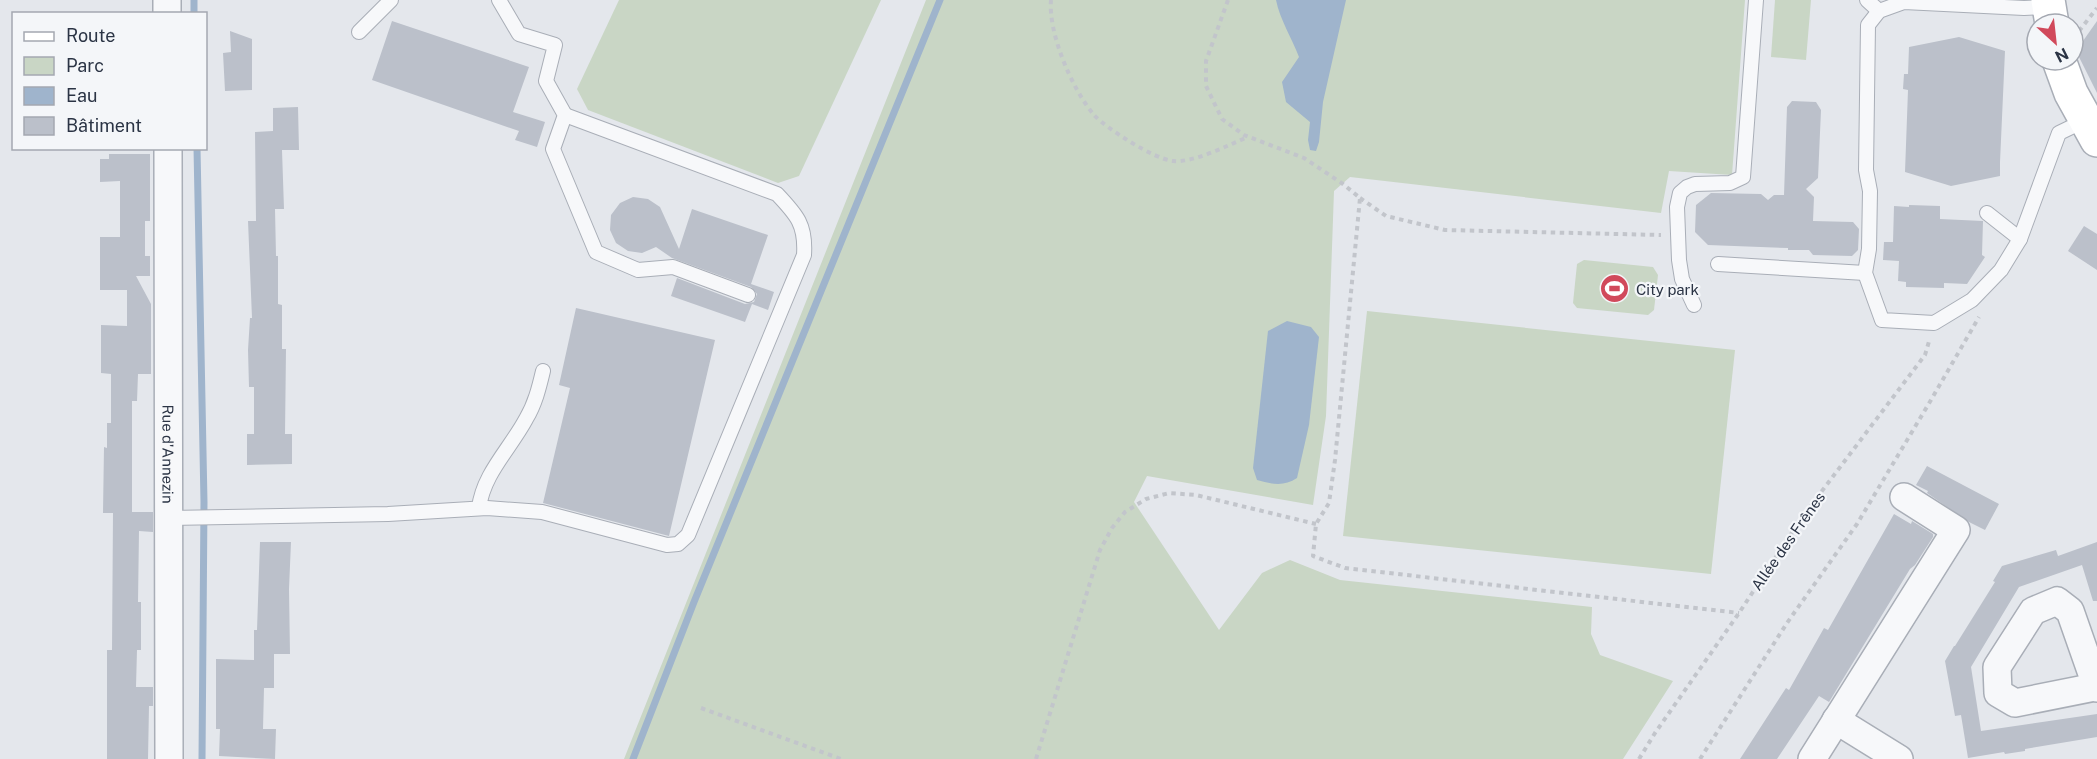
<svg xmlns="http://www.w3.org/2000/svg" width="2097" height="759" font-family="'Public Sans',sans-serif">
  <rect width="100%" height="100%" fill="#e4e7ec"/>
  <g fill="#c9d6c5">
    <path d="M619,0H881L799,176L778,183L588,110L577,89Z"/>
    <path d="M926,0H1745L1732,175L1669,171L1661,213L1350,177L1334,191L1326,416L1313,505L1147,476L1134,502L1219,630L1262,573L1290,560L1340,580L1592,607L1591,634L1600,655L1673,681L1623,759H624Z"/>
    <path d="M1775,0H1811L1806,60L1771,57Z"/>
    <path d="M1584,260L1653,267L1658,275L1654,310L1648,315L1577,308L1573,303L1577,264Z"/>
    <path d="M1367,311L1735,350L1711,574L1343,536Z"/>
  </g>
  <g fill="#9fb4cc">
    <path d="M1276,0H1346L1323,102L1319,142L1316,151L1310,150L1308,140L1310,122L1286,102L1282,82L1299,57C1292,38 1280,20 1276,0Z"/>
    <path d="M1287,321L1311,327L1319,337L1309,425L1297,478C1284,487 1271,484 1257,480L1253,468L1268,331Z"/>
  </g>
  <g fill="none" stroke-linecap="round" stroke-linejoin="round">
    <g stroke="#9fb4cc" stroke-width="7">
      <path d="M194,0V14"/>
      <path d="M197,148L204,502L202,759"/>
      <path d="M633,759L694,602L940,0"/>
    </g>
  </g>
  <g fill="#bbc0ca">
    <path d="M392,21L529,67L513,112L545,122L537,147L515,140L519,131L372,80Z"/>
    <path d="M2097,21V93L2076,51Z"/>
    <path d="M230,31L252,39V90L225,91L223,53L231,52Z"/>
    <path d="M1959,37L2005,51L2000,162V176L1951,186L1905,172L1908,90L1903,89L1904,74H1908L1909,47Z"/>
    <path d="M1792,101L1816,102L1821,110L1818,178L1806,189L1814,197L1813,221L1853,222L1859,229L1858,250L1852,256L1813,255L1809,250H1788V248L1708,245L1695,232L1696,205L1711,193L1761,194L1768,200L1774,195H1784L1787,107Z"/>
    <path d="M298,107L299,150H282L284,209H275L276,256H278V304L282,305V349H286L285,434H292V464L247,465V434H254V387H249L248,350L250,318H252L248,221H256L255,132L273,131V108Z"/>
    <path d="M109,154H150V221H145V256H150V276H136L151,304V374H138L137,401H132V512H153V532L139,531L138,602H141V650H137L136,687H153V706H149L148,759H107V650H112L113,513H103L104,447L107,448V423H111V374L101,373V325L127,326V290H100V237H120V181L100,182V159H109Z"/>
    <path d="M633,197L648,199L660,207L679,249L692,209L768,235L751,284L774,292L768,310L752,304L745,322L671,296L677,278L745,304L754,302L757,294L751,287L672,258L656,247L642,253L628,251L616,243L610,230L611,215L620,203Z"/>
    <path d="M1909,205L1940,206V219L1983,221L1982,255L1985,257L1967,284L1944,283V288L1906,287V282L1898,281L1899,261L1883,260L1884,242H1893L1894,206L1909,207Z"/>
    <path d="M2084,226L2097,234V270L2068,251Z"/>
    <path d="M576,308L715,340L669,536L543,503L570,388L559,385Z"/>
    <path d="M1927,466L1999,504L1985,530L1969,522L1927,493L1928,491L1916,485Z"/>
    <path d="M1894,514L1911,524L1912,521L1933,534V537L1915,565L1910,569L1829,702L1819,696L1777,759H1740L1786,688L1789,690L1824,628L1828,630Z"/>
    <path d="M260,542H291L289,589L290,654H274V688H264L263,729H276L275,759L219,756L220,729H216V659L254,660V630H257Z"/>
    <path d="M2097,542V601H2093L2082,565L2019,587L1971,667L1981,731L2097,714V737L2025,749V751L2005,754L2004,752L1968,758L1961,715L1955,716L1945,661L1954,646H1955L1995,582L1993,581L2002,566L2056,550L2058,556Z"/>
  </g>
  <g fill="none" stroke-linecap="round" stroke-linejoin="round">
    <defs>
      <g id="lane">
        <path d="M499,0L519,34L555,45L546,81L565,115L553,149L596,252L638,270L673,267L748,295"/>
        <path d="M1867,0L1879,11"/>
        <path d="M2049,7L2024,8L1904,2L1879,11L1868,25L1866,170L1870,191L1869,249L1865,273L1882,320L1934,323L1972,300L2001,270L2020,239L2059,133L2086,120"/>
        <path d="M359,32L391,0"/>
        <path d="M1987,213L2020,239"/>
        <path d="M1718,264L1865,273"/>
        <path d="M1694,305L1682,279L1679,260L1677,207L1680,193L1687,187L1695,184L1730,183L1743,177L1756,0"/>
        <path d="M479,508C483,474 510,449 526,419C535,404 539,388 543,371"/>
        <path d="M169,518L388,514L487,508L542,512L667,545L678,544L688,535L804,255C806,225 797,215 777,194L565,115"/>
      </g>
      <g id="street">
        <path d="M167,0V14"/>
        <path id="s1" d="M168,148L169,759"/>
        <path d="M2095,687L2015,703L1998,693L1997,667L2033,611L2057,601L2070,611L2097,688"/>
        <path d="M1836,720L1899,759"/>
        <path d="M1812,759L1956,530L1904,497"/>
      </g>
      <g id="secondary">
        <path d="M2048,0L2052,24"/>
        <path d="M2059,60L2071,93L2097,140"/>
      </g>
    </defs>
    <use href="#lane" stroke="#a9aeb7" stroke-width="16"/>
    <use href="#street" stroke="#a9aeb7" stroke-width="30"/>
    <use href="#secondary" stroke="#a9aeb7" stroke-width="36"/>
    <g stroke="#c2c5cb" stroke-width="4" stroke-dasharray="4.5 4.5" stroke-linecap="butt">
      <path d="M1051,0C1048,33 1072,89 1094,115C1107,129 1154,159 1173,161C1194,163 1228,145 1248,137"/>
      <path d="M1228,0L1206,61V86L1222,119L1244,135L1304,158L1343,184L1360,198L1335,460L1329,503L1316,524L1313,556L1345,568L1739,613"/>
      <path d="M2079,31L2097,8"/>
      <path d="M1360,198L1386,216L1445,230L1661,235"/>
      <path d="M701,708L841,759"/>
      <path d="M1036,759L1100,550L1112,528L1125,512L1146,499L1169,493L1196,495L1316,524"/>
      <path d="M1639,759L1655,733L1739,613L1803,516L1925,355L1930,338"/>
      <path d="M1700,759L1787,623L1857,524L1931,400L1979,317"/>
    </g>
    <use href="#lane" stroke="#f7f8fa" stroke-width="14"/>
    <use href="#street" stroke="#f7f8fa" stroke-width="27"/>
    <use href="#secondary" stroke="#fff" stroke-width="33"/>
  </g>
  <defs>
    <symbol id="stadium-disc" viewBox="-11 -11 22 22"><circle r="9.5" fill="#d1495b" stroke="#f4f6f9"/><path d="M0-5a6.5 5 0 1 0 0 10a6.5 5 0 1 0 0-10ZM-3.5-1.8h7v3.6h-7Z" fill="#fff"/></symbol>
  </defs>
  <g fill-rule="evenodd">
    <use href="#stadium-disc" x="1598" y="272" width="33" height="33"/>
  </g>
  <g text-anchor="middle" dominant-baseline="central" stroke-width="4.5" stroke-linejoin="round" paint-order="stroke">
    <g font-size="15" fill="#2b3445" stroke="#f4f6f9" text-anchor="start">
      <text x="1636" y="289">City park</text>
    </g>
    <g font-size="15" fill="#2b3445" stroke="#f4f6f9">
      <text stroke="none"><textPath href="#s1" startOffset="306">Rue d'Annezin</textPath></text>
      <text transform="translate(1788 541) rotate(-55)">Allée des Frênes</text>
    </g>
  </g>
  <rect x="12" y="12" width="195" height="138" fill="#f4f6f9" stroke="#a4a8b1" stroke-width="1.5"/>
  <rect x="24" y="32" width="30" height="9" fill="#ffffff" stroke="#a4a8b1" stroke-width="1.5"/>
  <text x="66" y="42" font-size="18" fill="#2b3445">Route</text>
  <rect x="24" y="57" width="30" height="18" fill="#c9d6c5" stroke="#a4a8b1" stroke-width="1.5"/>
  <text x="66" y="72" font-size="18" fill="#2b3445">Parc</text>
  <rect x="24" y="87" width="30" height="18" fill="#9fb4cc" stroke="#a4a8b1" stroke-width="1.5"/>
  <text x="66" y="102" font-size="18" fill="#2b3445">Eau</text>
  <rect x="24" y="117" width="30" height="18" fill="#bbc0ca" stroke="#a4a8b1" stroke-width="1.5"/>
  <text x="66" y="132" font-size="18" fill="#2b3445">Bâtiment</text>
  <g transform="translate(2055 42) rotate(153)"><circle r="28" fill="#f4f6f9" stroke="#a4a8b1" stroke-width="1.5"/>
  <path d="M0-4.5L10 22L0 15L-10 22Z" fill="#d1495b"/>
  <text y="-9" font-size="16" font-weight="bold" text-anchor="middle" fill="#2b3445">N</text>
  </g>
</svg>
